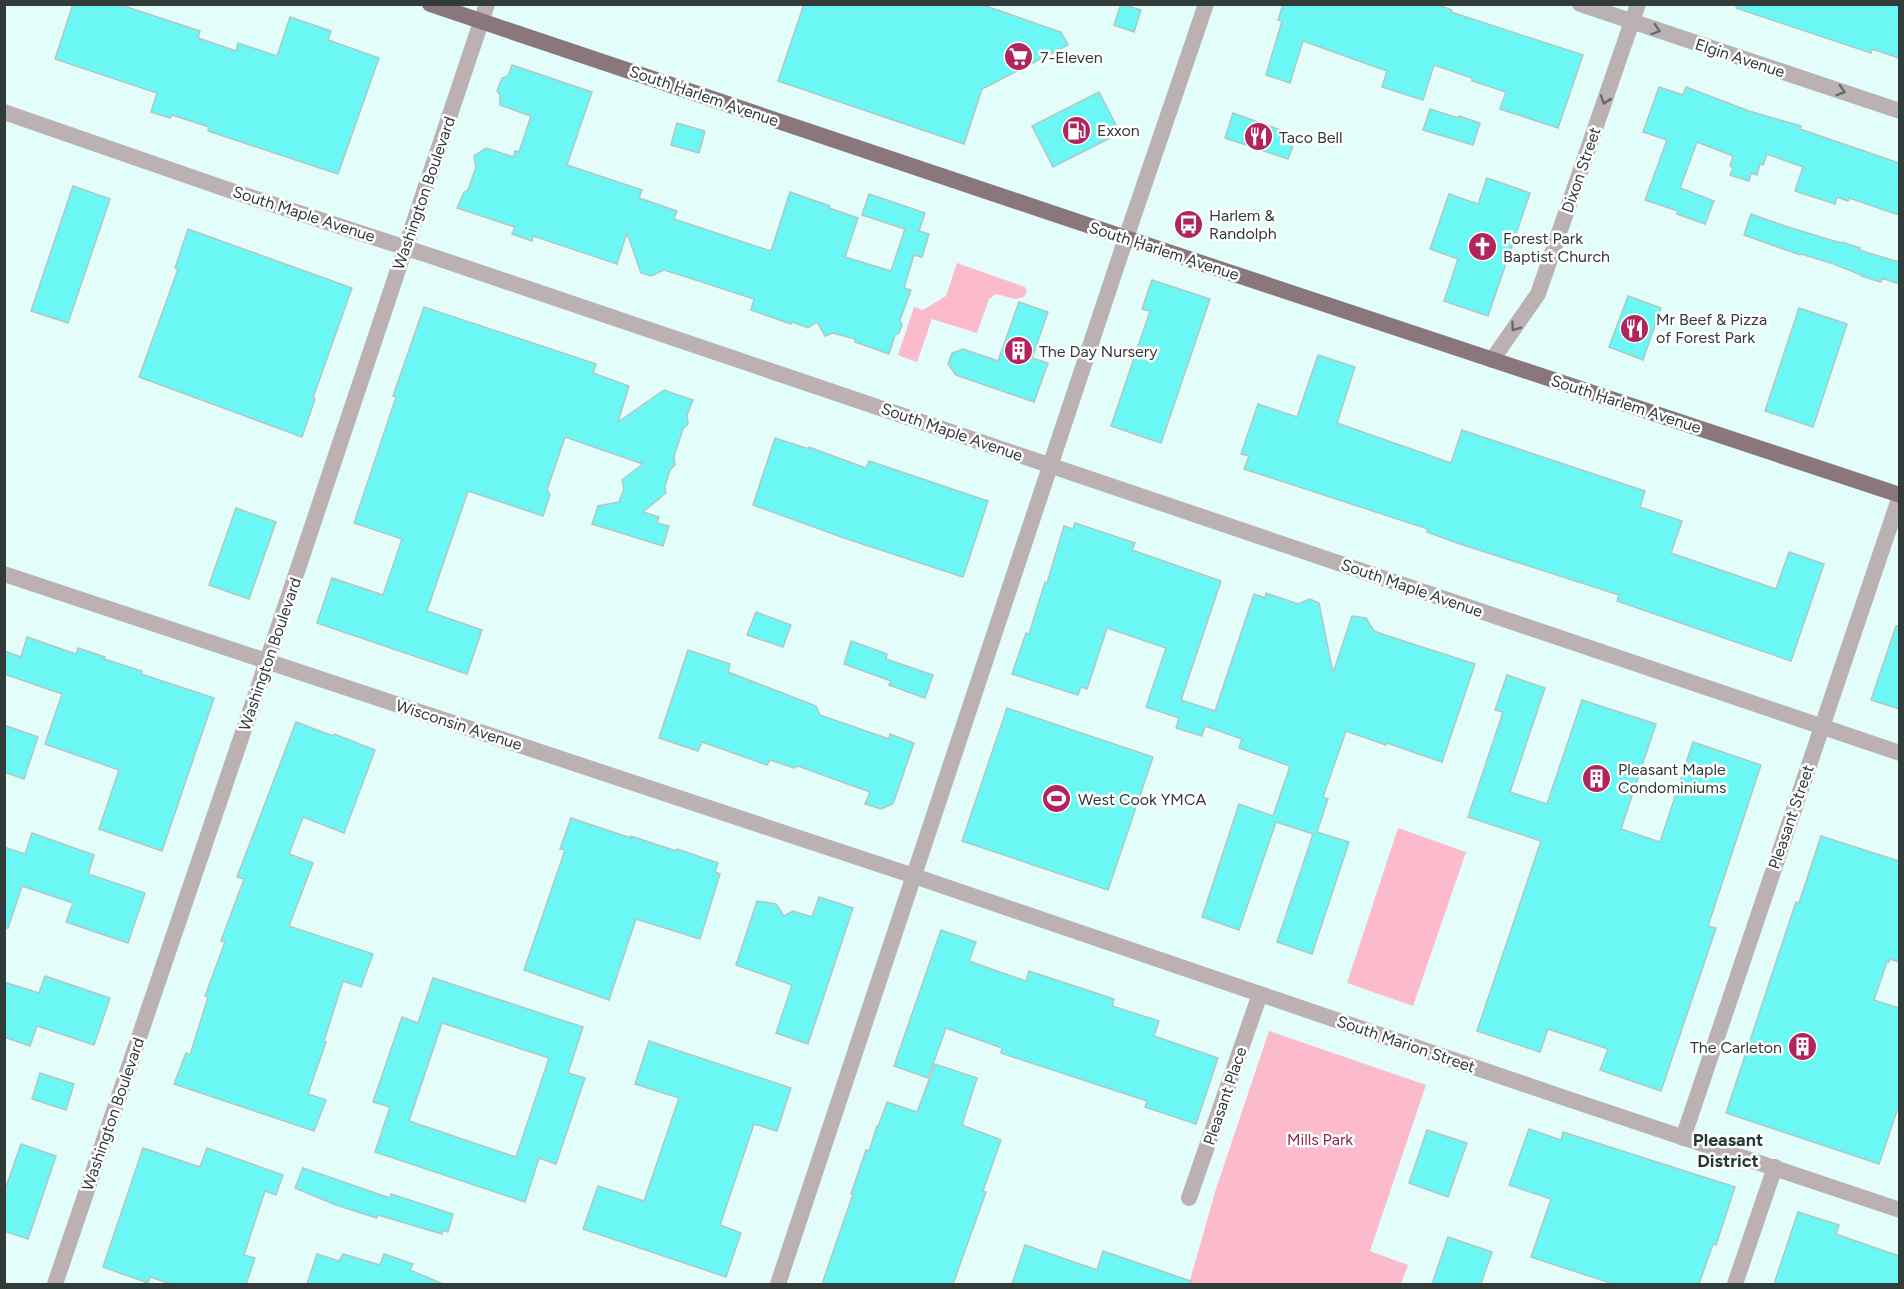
<svg xmlns="http://www.w3.org/2000/svg" width="1904" height="1289" font-family="Figtree,sans-serif">
  <rect width="100%" height="100%" fill="#e3fdfb"/>
  <g fill="#fbbbcc">
    <path d="M957,263L1025,287L1027,291L1024,297L1015,299L996,294L989,299L977,333L932,319L917,362L898,355L914,307L923,310L946,296Z"/>
    <path d="M1398,828L1466,852L1413,1006L1347,983Z"/>
    <path d="M1269,1031L1426,1085L1370,1251L1408,1265L1401,1284H1189L1215,1192Z"/>
  </g>
  <g fill="#6bf8f4" stroke="#afc8c7" stroke-width="1.5" fill-rule="evenodd">
    <path d="M73,4H118L200,31L198,38L236,51L238,43L277,56L290,17L331,31L328,40L379,58L338,174L208,131L209,127L172,115L170,118L151,112L157,93L55,59Z"/>
    <path d="M804,4H980L1061,32L1068,45L982,89L964,144L778,81Z"/>
    <path d="M1121,4L1141,10L1134,32L1114,25Z"/>
    <path d="M1283,4H1435L1452,10L1451,12L1583,55L1558,128L1500,109L1506,92L1472,81V78L1434,65L1423,100L1382,87L1387,71L1303,41L1290,83L1266,75L1282,21L1278,20Z"/>
    <path d="M1737,4H1899V58L1872,49L1871,53L1736,8Z"/>
    <path d="M512,65L592,92L567,165L642,190L639,198L677,211L674,219L771,251L790,192L830,206L829,208L858,218L845,257L891,271L905,229L862,215L869,194L925,213L919,231L929,234L922,257L914,255L904,288L911,290L900,320L902,325L899,333L895,335L889,354L855,342V339L833,333L825,336L817,322L808,328L792,322L791,324L751,310L754,299L699,281L664,270L651,276L641,273L627,233L617,264L533,236L532,241L512,234L515,227L457,208L464,192L468,190L476,167L474,156L486,148L514,157L515,151L519,152L531,116L500,105V95L497,91L502,78L508,76Z"/>
    <path d="M1659,87L1683,95L1686,87L1749,111L1801,126L1800,129L1899,163V215L1849,198L1848,201L1837,197L1835,204L1795,191L1803,167L1767,154L1763,165L1760,164L1757,175L1751,173L1749,181L1730,175L1733,168L1730,166L1733,156L1697,142L1680,188L1714,201L1705,224L1677,214L1678,211L1645,200L1667,140L1643,132Z"/>
    <path d="M1099,92L1120,133L1053,167L1032,126Z"/>
    <path d="M1430,109L1458,118L1459,116L1480,123L1473,145L1423,130Z"/>
    <path d="M1233,113L1289,133L1288,136L1296,138L1288,159L1225,138Z"/>
    <path d="M677,123L705,131L699,153L671,145Z"/>
    <path d="M1487,178L1530,193L1488,316L1444,301L1458,259L1430,249L1449,194L1478,204Z"/>
    <path d="M73,186L110,199L68,323L31,311Z"/>
    <path d="M1751,214L1788,227L1841,243L1842,242L1860,248L1859,250L1899,262V284L1882,278L1881,282L1861,276V275L1834,264L1801,254L1800,255L1744,235Z"/>
    <path d="M188,229L352,288L313,398L315,399L302,437L139,377L178,269L175,268Z"/>
    <path d="M1152,280L1210,299L1161,443L1111,426L1150,311L1142,309Z"/>
    <path d="M1628,296L1661,308L1643,360L1609,347Z"/>
    <path d="M1019,302L1048,312L1032,358L1048,363L1034,402L956,375L948,364L952,353L963,349L998,361Z"/>
    <path d="M424,307L596,364L593,373L629,386L618,422L664,390L693,400L687,415L688,424L683,429L674,456L675,465L670,470L665,486L666,493L643,512L659,517L657,523L669,526L663,546L592,524L598,506L619,502L624,489L622,480L643,464L565,437L547,490L550,495L543,516L468,491L427,611L482,630L467,674L317,623L332,578L383,595L402,539L354,523L396,397L393,396Z"/>
    <path d="M1799,308L1847,324L1813,427L1765,411Z"/>
    <path d="M1318,355L1355,367L1337,423L1451,463L1462,430L1645,491L1640,507L1682,521L1671,553L1776,589L1789,552L1824,564L1791,661L1617,601L1619,595L1457,543L1427,532L1428,529L1244,469L1249,456L1241,454L1258,404L1297,417Z"/>
    <path d="M775,438L809,449V447L866,468L869,461L988,501L963,577L844,538L753,505Z"/>
    <path d="M236,508L276,522L249,599L209,585Z"/>
    <path d="M1075,523L1135,543L1132,550L1221,581L1181,700L1215,711L1254,594L1265,598L1266,593L1298,604L1310,599L1319,603L1333,673L1352,616L1366,618L1374,631L1382,634L1475,664L1442,762L1387,743L1386,745L1346,731L1323,797L1328,799L1317,832L1349,842L1312,954L1277,942L1313,834L1276,822L1239,930L1202,917L1239,804L1273,816L1290,766L1239,748L1242,739L1205,726L1202,736L1176,728L1179,718L1146,707L1166,648L1107,628L1087,689L1081,687L1078,695L1012,674L1026,633L1029,634L1045,582L1047,583L1064,526L1073,529Z"/>
    <path d="M756,612L791,625L783,647L747,635Z"/>
    <path d="M1896,626H1899V709L1871,700Z"/>
    <path d="M27,637L76,654L78,648L105,657L104,659L142,671L141,674L214,698L162,851L99,829L119,770L45,744L62,694L4,674V651L21,657Z"/>
    <path d="M851,641L887,654L886,659L933,675L925,698L889,685L891,681L844,664Z"/>
    <path d="M688,650L730,664L728,672L816,706L820,715L889,739L890,734L914,743L893,804L881,809L865,804L870,792L798,766L794,768L770,760L767,765L702,742L698,751L659,738Z"/>
    <path d="M1507,675L1545,688L1510,792L1547,804L1582,700L1656,724L1621,829L1660,842L1693,742L1761,765L1708,926L1716,928L1661,1091L1600,1070L1608,1049L1548,1029L1540,1052L1477,1031L1541,841L1468,817L1503,712L1495,710Z"/>
    <path d="M1007,708L1153,757L1108,890L962,841Z"/>
    <path d="M296,722L333,736L334,734L375,750L344,833L303,817L289,854L313,863L289,926L373,954L361,987L343,981L324,1041L326,1042L308,1094L326,1100L314,1131L174,1084L186,1053L190,1055L208,997L205,996L225,942L221,941L244,879L237,877Z"/>
    <path d="M4,725L38,737L24,779L4,772Z"/>
    <path d="M571,818L631,838V836L676,851L677,849L718,863L715,872L720,874L700,939L636,919L609,1000L524,970L565,850L560,849Z"/>
    <path d="M32,833L94,855L88,874L145,893L128,943L66,922L73,903L22,886L8,928L4,927V847L25,854Z"/>
    <path d="M1821,836L1899,861V962L1890,959L1889,962H1887L1874,1000L1899,1008V1105L1879,1164L1726,1113L1796,902L1799,903Z"/>
    <path d="M819,897L853,908L808,1044L776,1033L792,985L736,965L757,901L776,904L784,916L793,911L812,917Z"/>
    <path d="M941,930L976,942L969,961L1026,981L1029,971L1114,999L1112,1006L1159,1021L1154,1036L1218,1058L1196,1124L1145,1107L1147,1101L1001,1053L1002,1048L946,1028L928,1078L894,1066Z"/>
    <path d="M45,976L110,998L94,1045L37,1026L30,1046L4,1037V982L39,993Z"/>
    <path d="M433,978L583,1027L568,1073L585,1078L556,1164L539,1158L525,1202L375,1152L390,1107L373,1102L402,1017L418,1023ZM442,1023L549,1058L516,1157L409,1121Z"/>
    <path d="M649,1041L791,1088L777,1131L754,1124L720,1225L741,1233L726,1277L583,1229L598,1186L644,1201L679,1098L635,1084Z"/>
    <path d="M935,1064L977,1078L962,1125L1001,1140L983,1191L986,1192L953,1284H822L853,1194H851L866,1150L869,1151L877,1126L878,1127L887,1102L917,1112Z"/>
    <path d="M40,1073L74,1084L66,1110L32,1099Z"/>
    <path d="M1529,1129L1561,1140L1563,1132L1735,1187L1716,1245L1713,1244L1699,1284H1613L1531,1257L1551,1199L1509,1185Z"/>
    <path d="M1427,1130L1467,1143L1448,1197L1409,1183Z"/>
    <path d="M21,1144L56,1156L28,1239L4,1231V1193Z"/>
    <path d="M143,1148L200,1167L207,1148L283,1175L276,1195L265,1191L244,1255L255,1258L246,1284H171L150,1277L148,1283L103,1267Z"/>
    <path d="M303,1168L390,1198L391,1194L453,1214L448,1232L443,1230L442,1234L378,1215L377,1218L336,1205L295,1188Z"/>
    <path d="M1798,1212L1839,1225L1836,1234L1899,1256V1284H1774Z"/>
    <path d="M1448,1237L1492,1252L1481,1284H1432Z"/>
    <path d="M1025,1245L1097,1270L1103,1251L1191,1281V1284H1012Z"/>
    <path d="M317,1254L339,1261L343,1254L380,1265L384,1254L413,1264L410,1270L443,1284H307Z"/>
  </g>
  <g fill="none" stroke-linecap="round" stroke-linejoin="round">
    <g stroke="#bbb1b3" stroke-width="16">
      <path d="M1580,4L1900,111"/>
      <path d="M481,22L487,4"/>
      <path d="M4,112L223,188L434,257L1900,753"/>
      <path d="M1492,360L1538,294L1638,4"/>
      <path d="M4,574L914,876L1565,1098L1900,1210"/>
      <path d="M1683,1138L1900,496"/>
      <path d="M1189,1198L1260,994"/>
      <path d="M778,1284L1126,238"/>
      <path d="M1735,1284L1775,1167"/>
    </g>
    <g stroke="#bbb1b3" stroke-width="16">
      <path d="M1126,238L1206,4"/>
      <path d="M55,1284L257,691L481,22"/>
    </g>
    <path stroke="#89777c" stroke-width="16" d="M430,4L1126,238L1900,495"/>
  </g>
  <defs><path id="oneway-chevron" d="M-2-3.5L2.5 0L-2 3.5" fill="none" stroke-width="1.6" stroke-linecap="round" stroke-linejoin="round" transform="scale(1.5)"/></defs>
  <g stroke="#686a6a">
    <use href="#oneway-chevron" transform="translate(1656 30) rotate(18)"/>
    <use href="#oneway-chevron" transform="translate(1841 91) rotate(18)"/>
    <use href="#oneway-chevron" transform="translate(1605 100) rotate(109)"/>
    <use href="#oneway-chevron" transform="translate(1515 327) rotate(125)"/>
  </g>
  <defs>
    <symbol id="supermarket-disc" viewBox="-11 -11 22 22"><circle r="9.5" fill="#b1245e" stroke="#fff"/><path d="M-6-5.5h2.5l.6 2H6L4.5 2H-2.5L-4.4-4H-6ZM-1.5 3.2a1.3 1.3 0 1 0 .1 0ZM3 3.2a1.3 1.3 0 1 0 .1 0Z" fill="#fff"/></symbol>
    <symbol id="fuel-disc" viewBox="-11 -11 22 22"><circle r="9.5" fill="#b1245e" stroke="#fff"/><path d="M-5.5-6h7V0h2V4h1.3V-2.5L3-4.5l.8-.8L6-3V5H2.5V1h-1V6h-7ZM-4.2-4.7v3.2H.2V-4.7Z" fill="#fff"/></symbol>
    <symbol id="restaurant-disc" viewBox="-11 -11 22 22"><circle r="9.5" fill="#b1245e" stroke="#fff"/><path d="M-5-6h1v4h1v-4h1v4h1v-4h1v5L-1.5 .5V6h-2V.5L-5-1ZM5-6V6H3V1.5H1.5Q1.5-4 5-6Z" fill="#fff"/></symbol>
    <symbol id="bus-disc" viewBox="-11 -11 22 22"><circle r="9.5" fill="#b1245e" stroke="#fff"/><path d="M-5-6H5V4H4V6H2V4H-2V6H-4V4H-5ZM-3.5-4V0h7V-4ZM-3.5 1.2v1.5H-2V1.2ZM2 1.2v1.5H3.5V1.2Z" fill="#fff"/></symbol>
    <symbol id="church-disc" viewBox="-11 -11 22 22"><circle r="9.5" fill="#b1245e" stroke="#fff"/><path d="M-1.2-6h2.4v3.5h3.3v2.4h-3.3V6h-2.4V-.1h-3.3v-2.4h3.3Z" fill="#fff"/></symbol>
    <symbol id="building-disc" viewBox="-11 -11 22 22"><circle r="9.5" fill="#b1245e" stroke="#fff"/><path d="M-4-6H4V6H1V3H-1V6H-4ZM-2.5-4.3h1.7v1.8h-1.7ZM.8-4.3h1.7v1.8H.8ZM-2.5-1h1.7V.8h-1.7ZM.8-1h1.7V.8H.8Z" fill="#fff"/></symbol>
    <symbol id="stadium-disc" viewBox="-11 -11 22 22"><circle r="9.5" fill="#b1245e" stroke="#fff"/><path d="M0-5a6.5 5 0 1 0 0 10a6.5 5 0 1 0 0-10ZM-3.5-1.8h7v3.6h-7Z" fill="#fff"/></symbol>
  </defs>
  <g fill-rule="evenodd">
    <use href="#supermarket-disc" x="1002" y="40" width="33" height="33"/>
    <use href="#fuel-disc" x="1060" y="114" width="33" height="33"/>
    <use href="#restaurant-disc" x="1242" y="120" width="33" height="33"/>
    <use href="#bus-disc" x="1172" y="208" width="33" height="33"/>
    <use href="#church-disc" x="1466" y="230" width="33" height="33"/>
    <use href="#restaurant-disc" x="1618" y="312" width="33" height="33"/>
    <use href="#building-disc" x="1002" y="334" width="33" height="33"/>
    <use href="#building-disc" x="1580" y="762" width="33" height="33"/>
    <use href="#stadium-disc" x="1040" y="782" width="33" height="33"/>
    <use href="#building-disc" x="1786" y="1030" width="33" height="33"/>
  </g>
  <g text-anchor="middle" dominant-baseline="central" stroke-width="5" stroke-linejoin="round" paint-order="stroke">
    <g font-size="16" fill="#313b3a" stroke="#fff" text-anchor="start">
      <text x="1040" y="57">7-Eleven</text>
      <text x="1097" y="130">Exxon</text>
      <text x="1279" y="137">Taco Bell</text>
      <text x="1209" y="215">Harlem &amp;<tspan x="1209" dy="18">Randolph</tspan></text>
      <text x="1503" y="238">Forest Park<tspan x="1503" dy="18">Baptist Church</tspan></text>
      <text x="1656" y="319">Mr Beef &amp; Pizza<tspan x="1656" dy="18">of Forest Park</tspan></text>
      <text x="1039" y="351">The Day Nursery</text>
      <text x="1618" y="769">Pleasant Maple<tspan x="1618" dy="18">Condominiums</tspan></text>
      <text x="1078" y="799">West Cook YMCA</text>
      <text x="1782" y="1047" text-anchor="end">The Carleton</text>
    </g>
    <g font-size="16" fill="#313b3a" stroke="#fff">
      <text transform="translate(1740 58) rotate(18)">Elgin Avenue</text>
      <text transform="translate(704 96) rotate(19)">South Harlem Avenue</text>
      <text transform="translate(1581 170) rotate(-71)">Dixon Street</text>
      <text transform="translate(424 193) rotate(-71)">Washington Boulevard</text>
      <text transform="translate(304 214) rotate(18)">South Maple Avenue</text>
      <text transform="translate(1164 251) rotate(18)">South Harlem Avenue</text>
      <text transform="translate(1626 404) rotate(18)">South Harlem Avenue</text>
      <text transform="translate(952 432) rotate(19)">South Maple Avenue</text>
      <text transform="translate(1412 588) rotate(19)">South Maple Avenue</text>
      <text transform="translate(270 654) rotate(-71)">Washington Boulevard</text>
      <text transform="translate(459 725) rotate(18)">Wisconsin Avenue</text>
      <text transform="translate(1791 817) rotate(-71)">Pleasant Street</text>
      <text transform="translate(1406 1044) rotate(19)">South Marion Street</text>
      <text transform="translate(1225 1096) rotate(-71)">Pleasant Place</text>
      <text transform="translate(113 1114) rotate(-71)">Washington Boulevard</text>
    </g>
    <g font-size="16" fill="#952450" stroke="#fff">
      <text x="1320" y="1139">Mills Park</text>
    </g>
    <g font-size="18" font-weight="bold" fill="#233837" stroke="#fff">
      <text x="1728" y="1140">Pleasant<tspan x="1728" dy="21">District</tspan></text>
    </g>
  </g>
  <rect width="1904" height="1289" fill="none" stroke="#313b3a" stroke-width="12"/>
</svg>
